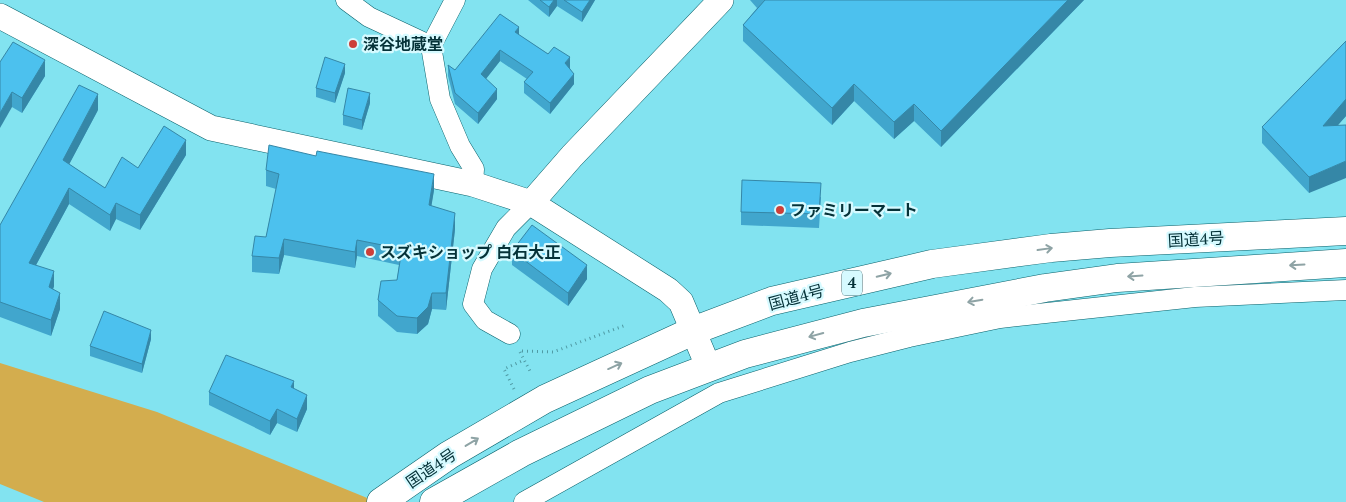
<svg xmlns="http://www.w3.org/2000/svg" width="1346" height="502" viewBox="0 0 1346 502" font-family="'PT Serif','Noto Sans JP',serif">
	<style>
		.water { fill: #d3ad4e }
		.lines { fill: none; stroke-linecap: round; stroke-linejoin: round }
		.minor-casing { stroke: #08606a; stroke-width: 21 }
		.tertiary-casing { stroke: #08606a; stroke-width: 26 }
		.trunk-casing { stroke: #08606a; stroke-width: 29 }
		.path { stroke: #4f9aa4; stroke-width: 3; stroke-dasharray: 1 4; stroke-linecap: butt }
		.minor { stroke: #fff; stroke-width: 20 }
		.tertiary { stroke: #fff; stroke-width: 25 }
		.trunk { stroke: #fff; stroke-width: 28 }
		.wall { fill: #41a6cd }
		.shaded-wall { fill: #3587a7 }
		.building { fill: #4cc1ee; stroke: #3587a7 }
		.oneway { stroke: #8ea3a5 }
		.poi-dot { fill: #cd3f39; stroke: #d6faff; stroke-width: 2 }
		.labels { text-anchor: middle; stroke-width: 4.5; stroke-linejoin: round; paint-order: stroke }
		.shield { fill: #d6faff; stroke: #446e74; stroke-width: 1 }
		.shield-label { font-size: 15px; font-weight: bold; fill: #053238 }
		.poi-label { font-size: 16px; font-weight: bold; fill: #053238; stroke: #d6faff; text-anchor: start }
		.street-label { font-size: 16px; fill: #053238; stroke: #d6faff }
	</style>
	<rect width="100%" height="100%" fill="#82e3f0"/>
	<polygon class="water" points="0,363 157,412 377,502 44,502 0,484"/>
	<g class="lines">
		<defs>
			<g id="minor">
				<polyline points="346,0 369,17 431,46"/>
				<polyline points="455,0 431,46 440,99 460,146 474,169 473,184"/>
				<polyline points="510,334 485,320 473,304 482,269 506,228 531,203"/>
				<polyline points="524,502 719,393 850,352 909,337 1000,318 1195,297 1346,290"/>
			</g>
			<g id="tertiary">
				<polyline points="0,16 211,128 473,184 531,203 668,290 681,302 708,366"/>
				<polyline points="531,203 572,156 721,0"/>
			</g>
			<g id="trunk">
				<polyline points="381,502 449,455 545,399 695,330 772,301 932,264 1051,248 1110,243 1346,231"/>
				<polyline points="434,502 521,453 650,390 745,354 863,323 1045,288 1117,278 1346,263"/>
			</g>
		</defs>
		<use href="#minor" class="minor-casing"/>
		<use href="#tertiary" class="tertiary-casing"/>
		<use href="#trunk" class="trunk-casing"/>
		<g class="path">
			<polyline points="522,351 553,352 626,325"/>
			<polyline points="520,352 531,373"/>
			<polyline points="514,389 504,369 524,360"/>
		</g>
		<use href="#minor" class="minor"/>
		<use href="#tertiary" class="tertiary"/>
		<use href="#trunk" class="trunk"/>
	</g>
	<g class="wall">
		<polygon points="528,0 595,0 582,22 557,6 549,17"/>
		<polygon points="750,0 1084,0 941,147 914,121 894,139 854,101 832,125 743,41 743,25 757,8"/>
		<polygon points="519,35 570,68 574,84 550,114 524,93 524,82 527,79 500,61 486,79 497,99 478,124 455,104 448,76 448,65 455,70"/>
		<polygon points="1346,41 1346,116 1337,126 1309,193 1262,143 1262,127"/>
		<polygon points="0,62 45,76 22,113 12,107"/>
		<polygon points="345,73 335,103 316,97 316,88"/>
		<polygon points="370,103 362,130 343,125 343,115"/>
		<polygon points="98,110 69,164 105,188 138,168 186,155 140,230 116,219 110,231 69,204 36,265 54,286 53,289 60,309 51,336 0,317 0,225"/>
		<polygon points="266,170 434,190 431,206 455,229 446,310 432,309 428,324 417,334 397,332 378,316 378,300 397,280 399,265 357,256 355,268 284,255 279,274 252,272 252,256 266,237 276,189 266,186"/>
		<polygon points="821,197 819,228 741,225 741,212"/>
		<polygon points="512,251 587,279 568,306 512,265"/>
		<polygon points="151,339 142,373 90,356 90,346"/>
		<polygon points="294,389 307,409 297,432 277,423 270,435 209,405 209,392"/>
	</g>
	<g class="shaded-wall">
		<polygon points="554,0 557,0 557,6 549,17 549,7"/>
		<polygon points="590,0 595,0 582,22 582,12"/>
		<polygon points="1068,0 1084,0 941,147 941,131"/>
		<polygon points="519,27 519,38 515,32"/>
		<polygon points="500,50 500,61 481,85 481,74"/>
		<polygon points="570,57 570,68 565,74 565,63"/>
		<polygon points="45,60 45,76 22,113 22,98"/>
		<polygon points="345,64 345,73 335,103 335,93"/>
		<polygon points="574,74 574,84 550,114 550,103"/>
		<polygon points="854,84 854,101 832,125 832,108"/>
		<polygon points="497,89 497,99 478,124 478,113"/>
		<polygon points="12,92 12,107 0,128 0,113"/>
		<polygon points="370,93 370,103 362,130 362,120"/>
		<polygon points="98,94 98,110 63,176 63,160"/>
		<polygon points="1346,99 1346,116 1323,142 1323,126"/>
		<polygon points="914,104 914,121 894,139 894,122"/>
		<polygon points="186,140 186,155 140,230 140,215"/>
		<polygon points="1346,161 1346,178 1309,193 1309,177"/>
		<polygon points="434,174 434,190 429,221 429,205"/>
		<polygon points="69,188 69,204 29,278 29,263"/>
		<polygon points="116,203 116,219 110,231 110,215"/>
		<polygon points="455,213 455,229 446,310 446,293"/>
		<polygon points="284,239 284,255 279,274 279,258"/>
		<polygon points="357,240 357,256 355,268 355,252"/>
		<polygon points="587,265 587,279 568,306 568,293"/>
		<polygon points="54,271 54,286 49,302 49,287"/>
		<polygon points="60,293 60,309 51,336 51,320"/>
		<polygon points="432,293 432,309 428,324 417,334 417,318"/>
		<polygon points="151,330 151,339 142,373 142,364"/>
		<polygon points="294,381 294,395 291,387"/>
		<polygon points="307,395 307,409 297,432 297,419"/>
		<polygon points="277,409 277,423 270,435 270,421"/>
	</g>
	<g class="building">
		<polygon points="540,0 554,0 549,7"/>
		<polygon points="564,0 590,0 582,12"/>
		<polygon points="765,0 1068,0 941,131 914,104 894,122 854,84 832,108 743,25"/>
		<polygon points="500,14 519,27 515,32 548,54 554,47 570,57 565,63 574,74 550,103 524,82 533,72 500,50 481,74 497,89 478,113 455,93 448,65 455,70"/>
		<polygon points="1346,41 1346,99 1323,126 1346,125 1346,161 1309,177 1262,127"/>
		<polygon points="13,42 45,60 22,98 12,92 0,113 0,62"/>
		<polygon points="325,57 345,64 335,93 316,88"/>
		<polygon points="79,85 98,94 63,160 105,188 122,157 138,168 164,126 186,140 140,215 116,203 110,215 69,188 29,263 54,271 49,287 60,293 51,320 0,302 0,225"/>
		<polygon points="348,88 370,93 362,120 343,115"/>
		<polygon points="269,145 316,156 317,151 434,174 429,205 455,213 446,293 432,293 428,307 417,318 397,316 378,300 381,281 397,280 402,249 357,240 355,252 284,239 279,258 252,256 255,236 266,237 279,174 266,170"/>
		<polygon points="742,180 821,183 819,214 741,212"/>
		<polygon points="532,225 587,265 568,293 512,251"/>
		<polygon points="104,311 151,330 142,364 90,346"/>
		<polygon points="226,355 294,381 291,387 307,395 297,419 277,409 270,421 209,392"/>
	</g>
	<defs><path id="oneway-shaft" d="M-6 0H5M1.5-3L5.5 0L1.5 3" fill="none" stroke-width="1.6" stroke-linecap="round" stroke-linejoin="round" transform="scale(1.25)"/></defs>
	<g class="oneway">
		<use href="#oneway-shaft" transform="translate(1045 249) rotate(-8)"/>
		<use href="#oneway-shaft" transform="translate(1297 265) rotate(177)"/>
		<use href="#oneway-shaft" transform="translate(884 275) rotate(-13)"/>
		<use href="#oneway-shaft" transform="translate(1135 276) rotate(176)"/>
		<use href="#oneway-shaft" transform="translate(975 301) rotate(170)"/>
		<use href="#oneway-shaft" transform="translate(816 335) rotate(165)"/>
		<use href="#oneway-shaft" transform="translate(615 366) rotate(-24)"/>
		<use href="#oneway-shaft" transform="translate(472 442) rotate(-31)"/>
	</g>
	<g class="poi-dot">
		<circle cx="353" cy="44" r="5"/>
		<circle cx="780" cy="210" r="5"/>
		<circle cx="370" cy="252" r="5"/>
	</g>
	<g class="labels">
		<rect class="shield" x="842" y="270.5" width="20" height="25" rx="4"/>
		<g class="shield-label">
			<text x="852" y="288">4</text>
		</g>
		<g class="poi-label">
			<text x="363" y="50">深谷地蔵堂</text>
			<text x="790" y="216">ファミリーマート</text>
			<text x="380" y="258">スズキショップ 白石大正</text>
		</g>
		<g class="street-label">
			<text transform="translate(1196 239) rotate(-3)" y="6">国道4号</text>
			<text transform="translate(796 297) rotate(-15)" y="6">国道4号</text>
			<text transform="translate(431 468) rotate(-34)" y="6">国道4号</text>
		</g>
	</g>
</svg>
